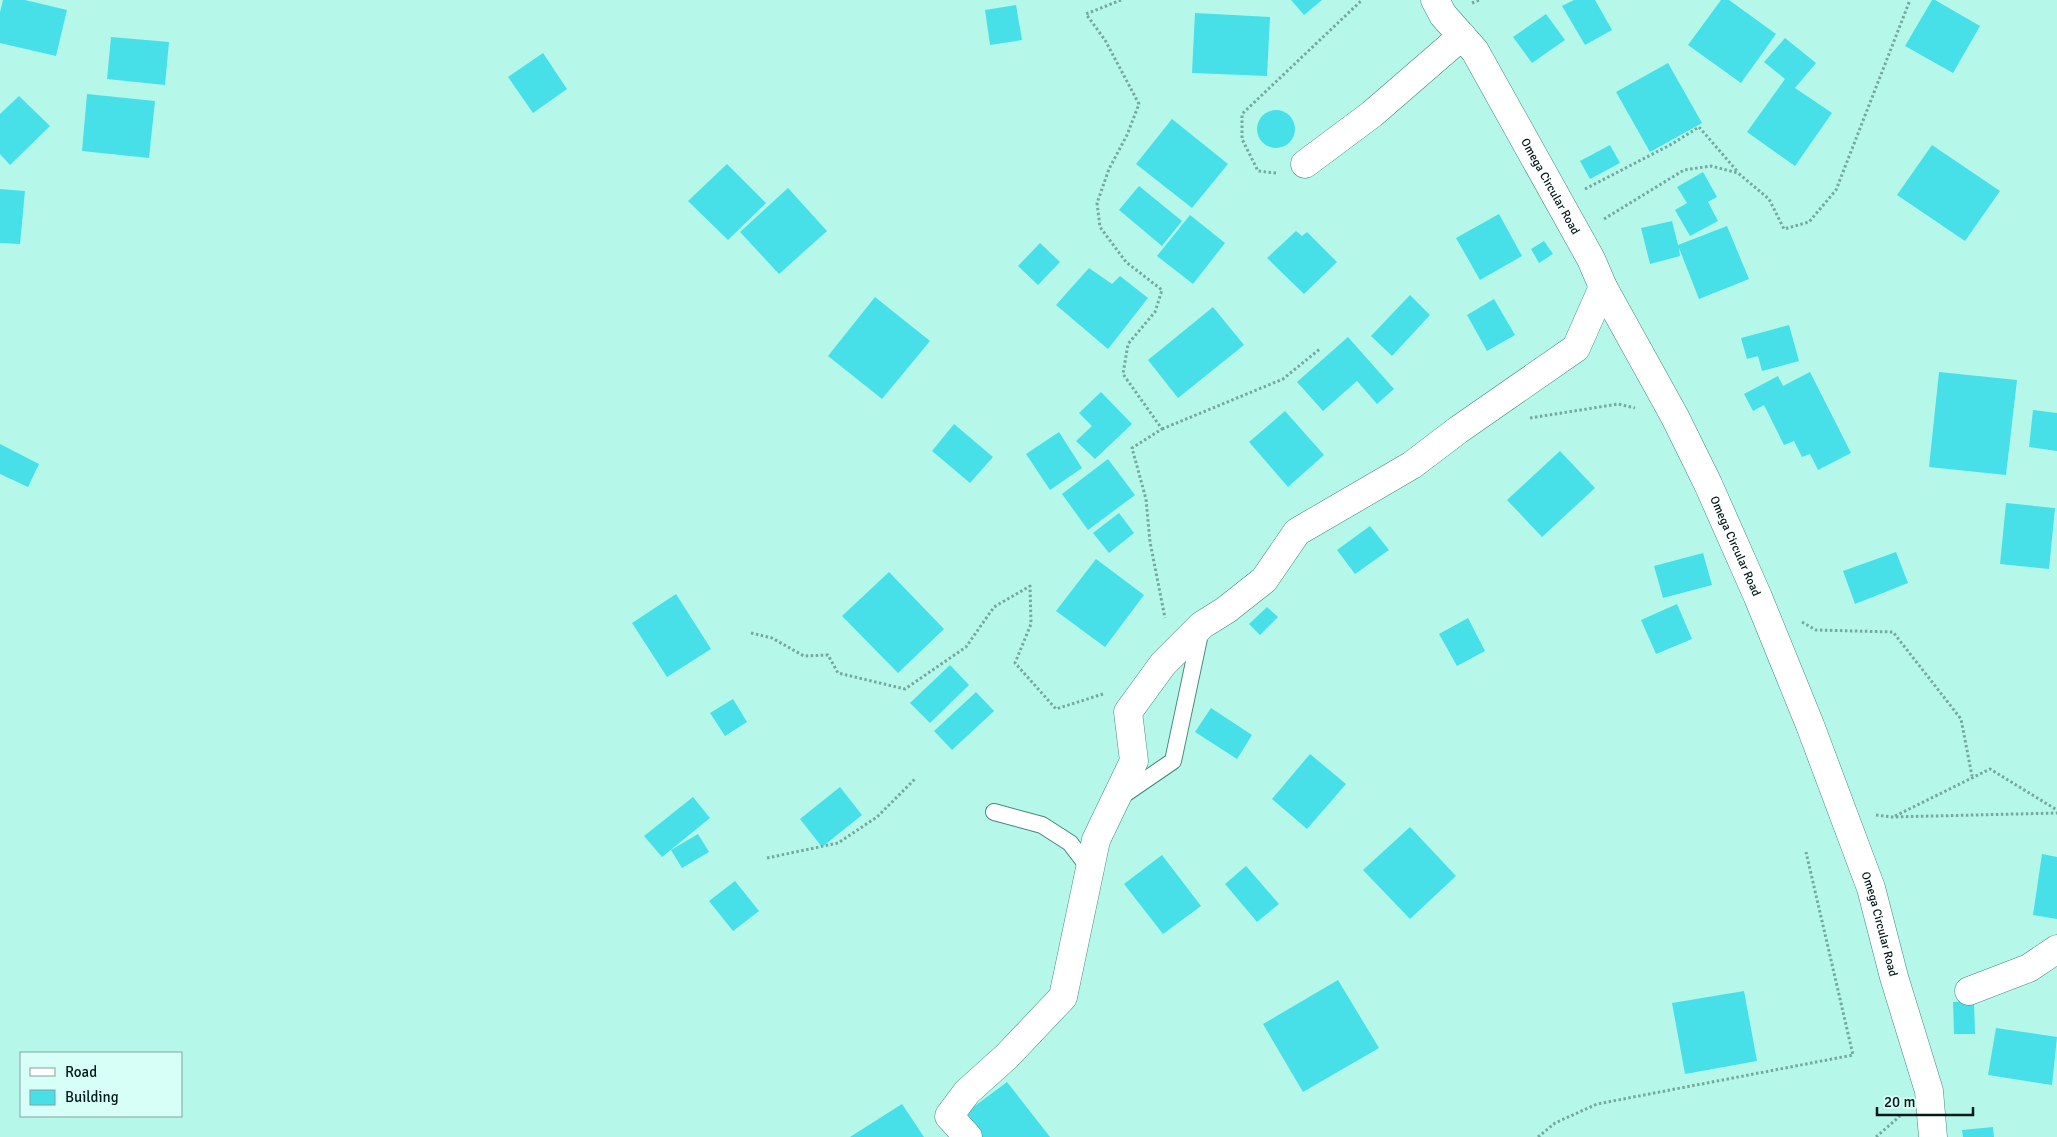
<svg xmlns="http://www.w3.org/2000/svg" width="2057" height="1137" viewBox="0 0 2057 1137" font-family="Signika,sans-serif">
	<style>
		.building { fill: #47e0e9 }
		.lines { fill: none; stroke-linecap: round; stroke-linejoin: round }
		.lane-casing { stroke: #47867b; stroke-width: 18 }
		.street-casing { stroke: #47867b; stroke-width: 29 }
		.path { stroke: #75a99f; stroke-width: 3; stroke-dasharray: 2.5 2.5; stroke-linecap: butt }
		.lane { stroke: #fff; stroke-width: 16 }
		.street { stroke: #fff; stroke-width: 28 }
		.labels { text-anchor: middle; stroke-width: 4.5; stroke-linejoin: round; paint-order: stroke }
		.street-label { font-size: 12px; fill: #011a16; stroke: #d8fff7 }
	</style>
	<rect width="100%" height="100%" fill="#b5f8ea"/>
	<g class="building">
		<polygon points="3,0 25,0 67,10 56,56 0,43 0,12"/>
		<polygon points="1291,0 1322,0 1304,15"/>
		<polygon points="1574,0 1595,0 1612,30 1585,45 1562,6"/>
		<polygon points="1721,0 1729,0 1776,34 1741,83 1688,45"/>
		<polygon points="1932,0 1935,0 1980,26 1953,73 1905,46"/>
		<polygon points="1016,5 1022,40 990,45 985,10"/>
		<polygon points="1195,13 1270,17 1267,76 1192,73"/>
		<polygon points="1546,14 1565,40 1532,63 1513,37"/>
		<polygon points="111,37 169,42 165,85 107,79"/>
		<polygon points="1785,38 1816,63 1795,88 1832,113 1795,166 1747,132 1785,79 1764,62"/>
		<polygon points="543,53 567,89 533,113 508,77"/>
		<polygon points="1668,63 1702,123 1650,152 1616,92"/>
		<polygon points="87,94 155,101 149,158 82,151"/>
		<polygon points="19,96 50,126 10,165 0,154 0,114"/>
		<circle cx="1276" cy="129" r="19"/>
		<polygon points="1172,119 1228,164 1192,208 1136,164"/>
		<polygon points="1610,145 1620,163 1590,179 1580,161"/>
		<polygon points="1932,145 2000,191 1965,241 1897,195"/>
		<polygon points="727,164 766,203 728,240 688,201"/>
		<polygon points="1703,172 1717,197 1708,202 1718,221 1690,236 1675,210 1687,203 1677,187"/>
		<polygon points="1139,186 1182,221 1162,246 1119,210"/>
		<polygon points="788,188 827,231 779,274 740,232"/>
		<polygon points="0,189 25,191 20,244 0,243"/>
		<polygon points="1499,214 1522,256 1480,280 1456,238"/>
		<polygon points="1190,215 1225,243 1193,284 1157,256"/>
		<polygon points="1672,221 1678,245 1727,226 1749,279 1699,299 1679,248 1680,256 1650,264 1641,228"/>
		<polygon points="1296,231 1302,236 1307,232 1337,262 1304,294 1267,258"/>
		<polygon points="1544,241 1553,254 1539,263 1531,249"/>
		<polygon points="1040,243 1060,262 1038,285 1018,266"/>
		<polygon points="1089,268 1112,284 1120,276 1148,298 1108,349 1056,305"/>
		<polygon points="1410,295 1430,315 1392,356 1371,336"/>
		<polygon points="875,297 930,341 882,399 828,356"/>
		<polygon points="1494,299 1515,335 1487,351 1467,315"/>
		<polygon points="1213,307 1244,345 1178,398 1148,360"/>
		<polygon points="1789,325 1799,361 1762,371 1758,356 1747,359 1741,338"/>
		<polygon points="1348,337 1394,389 1377,404 1357,381 1323,411 1297,382"/>
		<polygon points="1810,372 1851,453 1818,470 1810,454 1802,457 1794,441 1784,445 1764,405 1753,411 1744,394 1778,376 1783,386"/>
		<polygon points="1939,372 2017,380 2006,475 1929,467"/>
		<polygon points="1101,392 1132,424 1095,459 1076,441 1092,426 1079,413"/>
		<polygon points="2033,410 2057,413 2057,451 2029,447"/>
		<polygon points="1285,411 1324,455 1288,487 1249,442"/>
		<polygon points="954,424 993,457 970,483 932,451"/>
		<polygon points="1059,432 1082,468 1050,490 1026,454"/>
		<polygon points="0,444 39,464 28,487 0,474"/>
		<polygon points="1560,451 1595,488 1542,537 1507,500"/>
		<polygon points="1108,459 1135,495 1088,530 1062,494"/>
		<polygon points="2006,503 2055,508 2049,569 2000,564"/>
		<polygon points="1119,513 1134,533 1109,553 1093,533"/>
		<polygon points="1370,526 1389,550 1355,574 1337,550"/>
		<polygon points="1896,552 1908,583 1855,604 1843,571"/>
		<polygon points="1703,553 1712,585 1663,598 1654,566"/>
		<polygon points="1096,559 1144,595 1105,647 1056,611"/>
		<polygon points="889,572 944,629 898,673 842,616"/>
		<polygon points="676,594 711,649 667,677 632,623"/>
		<polygon points="1677,604 1692,639 1656,654 1641,620"/>
		<polygon points="1267,607 1278,617 1260,635 1249,624"/>
		<polygon points="1468,618 1485,651 1457,666 1439,634"/>
		<polygon points="950,665 969,685 930,723 910,703"/>
		<polygon points="976,692 994,711 952,750 934,731"/>
		<polygon points="733,699 747,722 725,736 710,713"/>
		<polygon points="1211,708 1252,735 1237,759 1195,732"/>
		<polygon points="1310,754 1346,784 1307,829 1272,799"/>
		<polygon points="840,787 862,815 822,847 800,819"/>
		<polygon points="693,797 710,818 662,857 644,836"/>
		<polygon points="1410,827 1456,876 1410,919 1363,870"/>
		<polygon points="698,834 709,852 682,868 671,850"/>
		<polygon points="2042,854 2057,857 2057,919 2033,915"/>
		<polygon points="1162,855 1201,906 1163,934 1124,884"/>
		<polygon points="1246,866 1279,904 1257,922 1225,884"/>
		<polygon points="735,881 759,911 733,931 709,901"/>
		<polygon points="1338,980 1379,1048 1303,1092 1263,1024"/>
		<polygon points="1744,991 1757,1061 1685,1074 1672,1003"/>
		<polygon points="1974,1001 1975,1034 1954,1034 1953,1002"/>
		<polygon points="1996,1028 2057,1037 2052,1085 1988,1075"/>
		<polygon points="1007,1082 1050,1137 982,1137 964,1114"/>
		<polygon points="902,1104 924,1137 850,1137"/>
		<polygon points="1993,1127 1994,1137 1963,1137 1962,1130"/>
	</g>
	<g class="lines">
		<defs>
			<g id="lane">
				<polyline points="1119,798 1173,761 1201,629"/>
				<polyline points="994,812 1042,825 1070,843 1090,869"/>
			</g>
			<g id="street">
				<path id="s1" d="M1435 0 1443 15 1475 51 1591 259 1603 287 1675 417 1708 484 1758 597 1810 725 1871 888 1894 977 1929 1091 1933 1137"/>
				<polyline points="1305,164 1372,114 1462,36"/>
				<polyline points="1969,991 2029,968 2057,949"/>
				<polyline points="968,1137 949,1116 967,1092 1007,1056 1063,997 1096,840 1134,761 1128,712 1163,664 1202,625 1226,610 1264,580 1297,532 1412,465 1458,430 1576,348 1603,287"/>
			</g>
		</defs>
		<use href="#lane" class="lane-casing"/>
		<use href="#street" class="street-casing"/>
		<g class="path">
			<polyline points="1121,0 1086,14 1105,40 1139,104 1127,135 1109,169 1097,203 1100,227 1126,262 1162,290 1155,312 1128,344 1123,374 1162,429 1132,448 1146,499 1150,542 1165,618"/>
			<polyline points="1472,3 1479,0"/>
			<polyline points="1276,173 1258,171 1242,139 1242,114 1362,0"/>
			<polyline points="1585,189 1672,144 1699,127 1737,171"/>
			<polyline points="1604,219 1684,170 1711,166 1738,173 1769,199 1784,229 1809,222 1836,190 1910,0"/>
			<polyline points="1530,418 1618,404 1635,408"/>
			<polyline points="1162,429 1283,379 1321,348"/>
			<polyline points="1802,622 1816,630 1893,632 1961,719 1972,776"/>
			<polyline points="751,633 772,638 804,656 828,655 838,673 905,689 966,647 994,607 1030,586 1031,624 1015,663 1056,709 1103,694"/>
			<polyline points="1876,815 1892,817 2057,813"/>
			<polyline points="1895,816 1990,769 2057,810"/>
			<polyline points="767,858 838,843 877,817 915,779"/>
			<polyline points="1538,1137 1555,1123 1597,1104 1853,1055 1806,852"/>
			<polyline points="1876,1137 1900,1116"/>
		</g>
		<use href="#lane" class="lane"/>
		<use href="#street" class="street"/>
	</g>
	<g class="labels">
		<g class="street-label">
			<text dy="4" stroke="none"><textPath href="#s1" startOffset="220">Omega Circular Road</textPath></text>
			<text dy="4" stroke="none"><textPath href="#s1" startOffset="625">Omega Circular Road</textPath></text>
			<text dy="4" stroke="none"><textPath href="#s1" startOffset="1030">Omega Circular Road</textPath></text>
		</g>
	</g>
	<rect x="20" y="1052" width="162" height="65" fill="#d8fff7" stroke="#82a39d"/>
	<rect x="30" y="1068" width="25" height="8" fill="#ffffff" stroke="#82a39d"/>
	<text x="65" y="1077" font-size="15" fill="#011a16">Road</text>
	<rect x="30" y="1090" width="25" height="15" fill="#47e0e9" stroke="#82a39d"/>
	<text x="65" y="1102" font-size="15" fill="#011a16">Building</text>
	<path d="M1877 1107v8h96v-8" fill="none" stroke="#011a16" stroke-width="2.5"/>
	<text x="1884" y="1107" font-size="15" fill="#011a16" stroke="#d8fff7" stroke-width="4" paint-order="stroke">20 m</text>
</svg>
